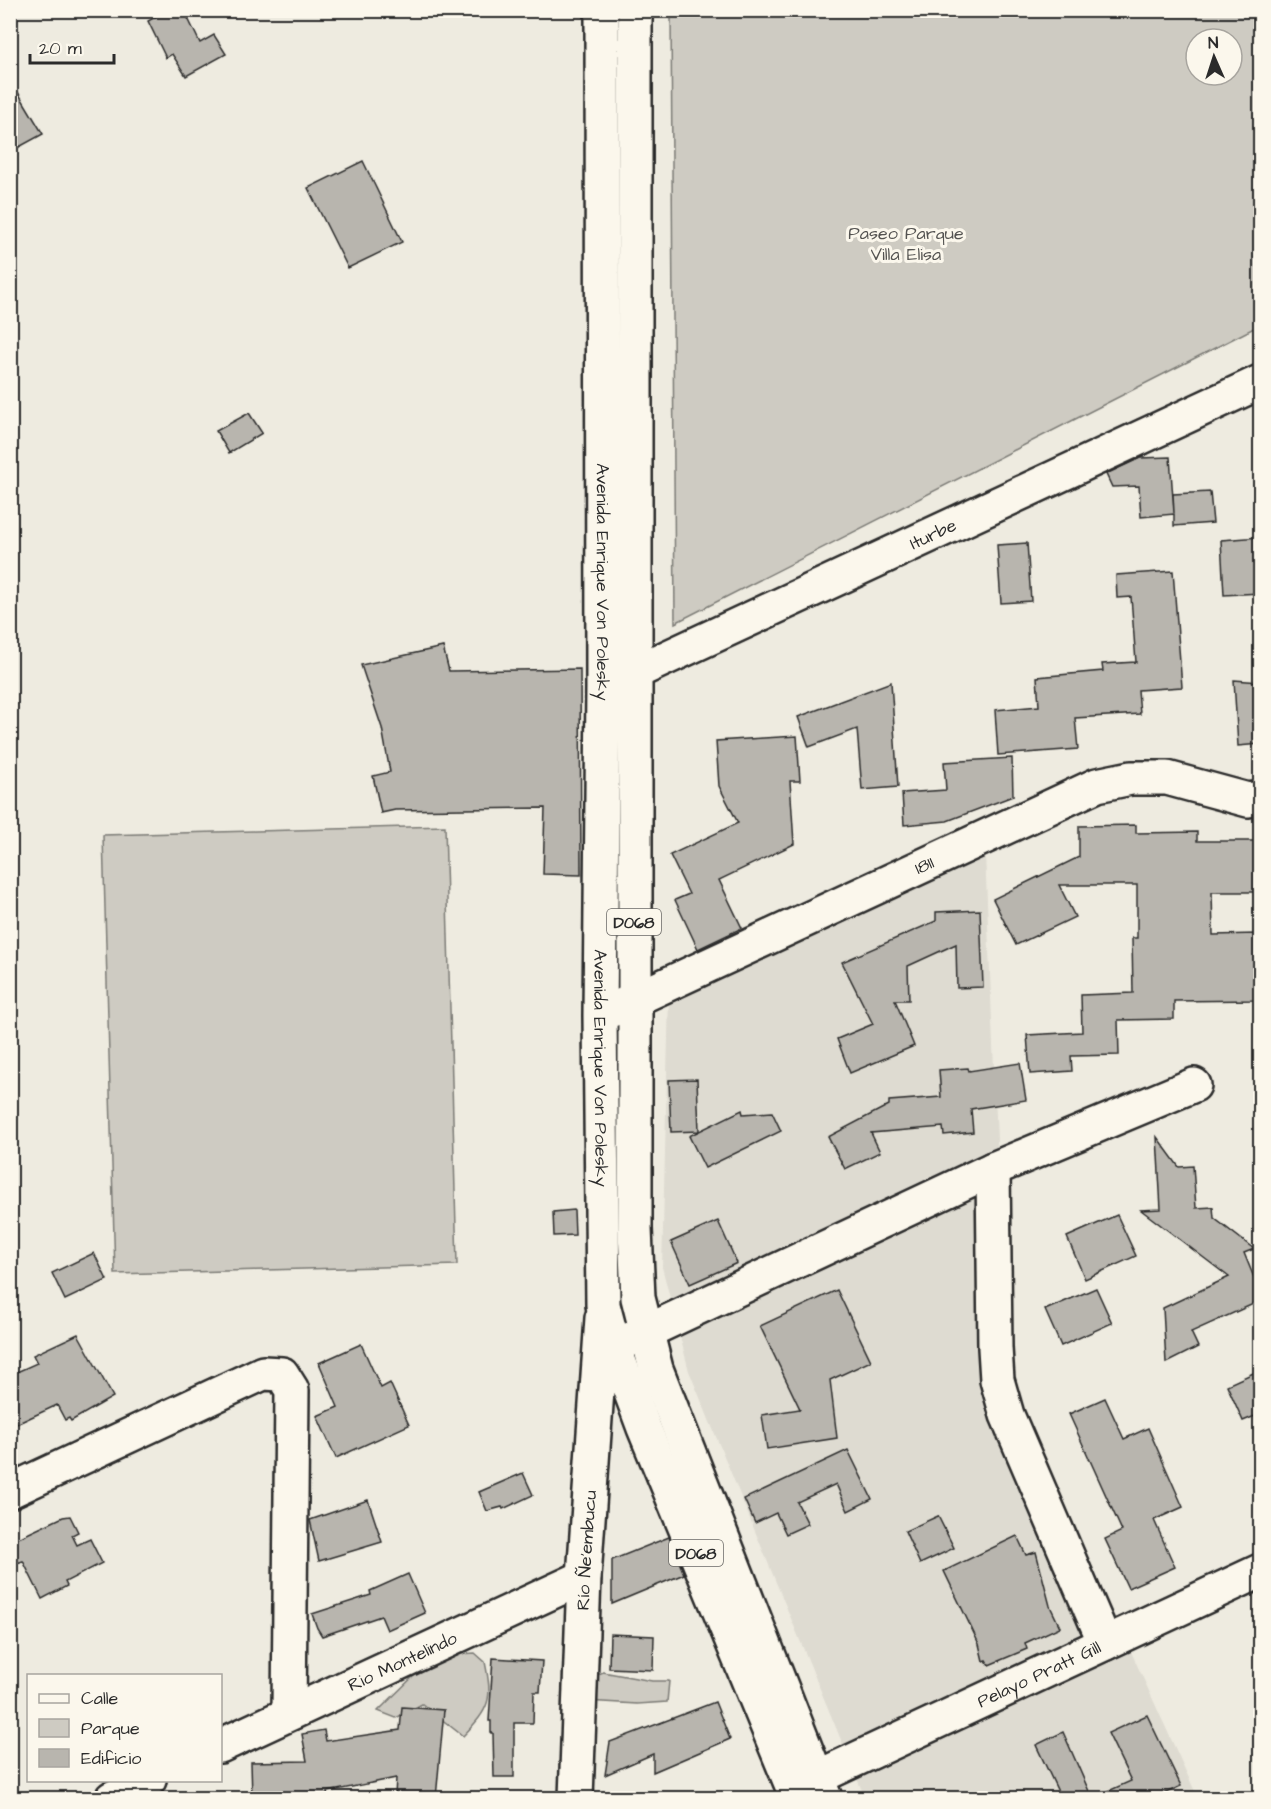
<svg xmlns="http://www.w3.org/2000/svg" width="1271" height="1809" viewBox="0 0 1271 1809" font-family="'Architects Daughter',sans-serif">
	<style>
		.built { fill: #dedbd1 }
		.green { fill: #cecbc2; stroke: #7c7b76; stroke-width: 1.5; fill-rule: evenodd }
		.building { fill: #b8b5ae; stroke: #2b2b2b; stroke-width: 1.5 }
		.lines { fill: none; stroke-linecap: round; stroke-linejoin: round }
		.minor-casing { stroke: #2b2b2b; stroke-width: 38 }
		.major-casing { stroke: #2b2b2b; stroke-width: 38 }
		.minor { stroke: #fbf7ec; stroke-width: 33 }
		.major { stroke: #fbf7ec; stroke-width: 33 }
		.labels { text-anchor: middle; stroke-width: 6; stroke-linejoin: round; paint-order: stroke }
		.shield { fill: #fbf7ec; stroke: #696865; stroke-width: 1.5 }
		.shield-label { font-size: 16px; font-weight: bold; fill: #2b2b2b }
		.park-label { font-size: 18px; fill: #545351; stroke: #fbf7ec }
		.street-label { font-size: 18px; fill: #2b2b2b; stroke: #fbf7ec }
	</style>
	<rect width="100%" height="100%" fill="#eeebe0"/>
	<filter id="ink" filterUnits="userSpaceOnUse"><feTurbulence type="fractalNoise" baseFrequency=".0167" numOctaves="2"/><feDisplacementMap in="SourceGraphic" scale="12" xChannelSelector="R" yChannelSelector="G"/><feConvolveMatrix kernelMatrix="1 2 1 2 8 2 1 2 1" color-interpolation-filters="sRGB"/></filter>
	<g filter="url(#ink)">
		<polygon class="built" points="984,829 1007,1381 1198,1798 865,1798 689,1371 662,1267 669,997"/>
		<g class="green">
			<path d="M671 11H1260V325L675 623ZM1196 39H1232V75H1196Z"/>
			<polygon points="445,826 457,1265 115,1274 103,835"/>
			<path d="M475 1653 485 1662C493 1700 490 1708 463 1736L422 1704 396 1718 378 1711 426 1664 460 1654Z"/>
			<polygon points="603,1672 652,1681 669,1681 667,1702 637,1704 586,1701 584,1682"/>
		</g>
		<g class="building">
			<polygon points="168,10 184,10 200,43 214,35 226,54 186,76 172,54 166,58 148,21"/>
			<polygon points="10,79 43,134 10,152"/>
			<polygon points="363,161 402,242 348,268 308,188"/>
			<polygon points="249,413 262,433 229,453 216,431"/>
			<polygon points="1170,457 1174,513 1173,494 1210,492 1213,523 1174,526 1174,514 1141,517 1139,486 1112,487 1106,474 1140,458"/>
			<polygon points="1260,537 1260,593 1224,595 1221,540"/>
			<polygon points="1027,543 1031,601 1001,603 997,545"/>
			<polygon points="1173,571 1182,687 1138,690 1140,714 1075,718 1078,749 998,755 995,710 1039,706 1037,677 1103,671 1102,664 1136,662 1131,597 1117,598 1116,575"/>
			<polygon points="443,647 449,671 580,669 581,875 543,874 545,808 395,810 381,813 373,776 390,772 382,728 361,665"/>
			<polygon points="1234,680 1260,682 1260,744 1238,746"/>
			<polygon points="891,682 898,787 862,790 857,729 809,747 798,717"/>
			<polygon points="797,736 800,781 790,781 794,844 719,880 742,928 698,949 675,900 689,894 670,855 738,823 719,786 716,741"/>
			<polygon points="1012,758 1013,796 947,821 904,825 902,793 946,790 944,762"/>
			<polygon points="1136,825 1136,833 1197,832 1197,841 1259,841 1260,892 1212,892 1213,935 1257,934 1258,1000 1174,1001 1174,1019 1118,1020 1119,1055 1071,1056 1072,1071 1030,1074 1027,1035 1082,1032 1081,995 1133,993 1132,938 1137,938 1137,885 1059,885 1075,917 1016,945 993,899 1079,857 1079,826"/>
			<polygon points="980,910 983,987 957,988 956,944 908,966 909,1000 895,1000 914,1046 850,1073 837,1039 873,1024 842,962 936,921 936,912"/>
			<polygon points="1020,1063 1026,1100 971,1109 973,1132 944,1135 943,1127 871,1133 880,1152 845,1169 828,1137 889,1105 889,1101 941,1097 939,1070 968,1068 969,1071"/>
			<polygon points="697,1079 699,1131 671,1132 669,1080"/>
			<polygon points="742,1110 743,1114 772,1112 781,1131 705,1168 689,1136"/>
			<polygon points="1157,1137 1179,1167 1193,1166 1196,1208 1213,1207 1214,1218 1254,1249 1244,1253 1260,1292 1260,1301 1191,1332 1198,1347 1166,1363 1163,1308 1229,1277 1141,1210 1161,1209"/>
			<polygon points="574,1210 575,1235 554,1236 553,1212"/>
			<polygon points="1117,1215 1136,1256 1085,1279 1067,1237"/>
			<polygon points="718,1221 737,1263 690,1284 671,1242"/>
			<polygon points="94,1253 107,1280 65,1300 52,1273"/>
			<polygon points="1096,1288 1112,1323 1061,1346 1045,1310"/>
			<polygon points="837,1290 871,1361 830,1380 837,1438 767,1449 762,1415 800,1409 760,1326"/>
			<polygon points="78,1334 113,1397 71,1421 69,1418 65,1420 57,1405 10,1427 10,1375 37,1363 33,1355"/>
			<polygon points="361,1344 381,1388 390,1383 409,1425 336,1458 317,1416 338,1407 319,1363"/>
			<polygon points="1260,1370 1260,1414 1243,1421 1227,1385"/>
			<polygon points="1105,1398 1124,1439 1148,1428 1183,1507 1154,1520 1175,1567 1128,1588 1105,1539 1122,1531 1069,1414"/>
			<polygon points="848,1450 872,1499 848,1511 836,1484 797,1502 808,1524 786,1534 776,1513 755,1523 744,1499"/>
			<polygon points="523,1473 533,1495 503,1509 502,1507 487,1511 479,1492"/>
			<polygon points="368,1500 382,1542 319,1561 310,1520"/>
			<polygon points="70,1516 78,1532 72,1535 77,1545 90,1539 102,1563 65,1582 67,1586 42,1599 23,1561 17,1563 10,1550 10,1542 63,1517"/>
			<polygon points="938,1516 954,1548 920,1564 905,1531"/>
			<polygon points="1017,1536 1026,1555 1036,1552 1050,1606 1060,1627 1025,1643 1027,1649 989,1665 986,1660 983,1661 979,1644 944,1571"/>
			<polygon points="669,1537 684,1574 612,1604 612,1560"/>
			<polygon points="408,1574 425,1613 387,1630 381,1616 322,1636 317,1628 312,1614 371,1595 370,1591"/>
			<polygon points="610,1634 654,1636 653,1670 609,1668"/>
			<polygon points="493,1658 542,1661 540,1692 534,1692 533,1723 514,1723 514,1777 494,1777 493,1733 491,1733 491,1721 489,1721"/>
			<polygon points="715,1702 730,1739 653,1772 653,1754 605,1775 610,1742"/>
			<polygon points="402,1707 444,1710 436,1798 395,1795 396,1778 327,1792 328,1798 252,1798 251,1762 307,1761 302,1734 324,1730 326,1741 400,1730"/>
			<polygon points="1147,1715 1181,1786 1155,1798 1093,1798 1131,1781 1108,1733"/>
			<polygon points="1063,1732 1092,1798 1061,1798 1036,1745"/>
		</g>
		<g class="lines">
			<defs>
				<g id="minor">
					<path id="s1" d="M610 684 1260 382"/>
					<path id="s2" d="M612 1010 1097 785 1131 778H1167L1248 800 1260 798"/>
					<polyline points="993,1169 995,1348 997,1380 1007,1415 1105,1643"/>
					<polyline points="614,1347 993,1169 1194,1085"/>
					<polyline points="10,1491 263,1373 282,1374 292,1390 289,1713"/>
					<path id="s3" d="M220 1746 584 1577"/>
					<path id="s4" d="M816 1778 1260 1571"/>
					<polyline points="112,1798 149,1780"/>
					<path id="s5" d="M576 1798 584 1577 602 1318"/>
				</g>
				<g id="major">
					<path id="s6" d="M602 10 603 687 600 1016 603 1305 614 1347 644 1428 797 1798"/>
					<polyline points="635,10 635,1229 638,1298 656,1369 825,1798"/>
				</g>
			</defs>
			<use href="#minor" class="minor-casing"/>
			<use href="#major" class="major-casing"/>
			<use href="#minor" class="minor"/>
			<use href="#major" class="major"/>
		</g>
	</g>
	<g class="labels">
		<g class="shield">
			<rect x="607" y="909" width="54" height="26" rx="4.5"/>
			<rect x="669" y="1540" width="54" height="26" rx="4.5"/>
		</g>
		<g class="shield-label">
			<text x="634" y="928">D068</text>
			<text x="696" y="1559">D068</text>
		</g>
		<g class="park-label">
			<text x="906" y="239">Paseo Parque<tspan x="906" dy="21">Villa Elisa</tspan></text>
		</g>
		<g class="street-label">
			<text dy="6" stroke="none"><textPath href="#s1" startOffset="356">Iturbe</textPath></text>
			<text dy="6" stroke="none"><textPath href="#s6" startOffset="572">Avenida Enrique Von Polesky</textPath></text>
			<text dy="6" stroke="none"><textPath href="#s2" startOffset="344">1811</textPath></text>
			<text dy="6" stroke="none"><textPath href="#s6" startOffset="1058">Avenida Enrique Von Polesky</textPath></text>
			<text dy="6" stroke="none"><textPath href="#s5" startOffset="248">Río Ñe'embucu</textPath></text>
			<text dy="6" stroke="none"><textPath href="#s3" startOffset="201">Rio Montelindo</textPath></text>
			<text dy="6" stroke="none"><textPath href="#s4" startOffset="246">Pelayo Pratt Gill</textPath></text>
		</g>
	</g>
	<rect width="1271" height="1809" fill="none" stroke="#fbf7ec" stroke-width="36"/>
	<rect x="18" y="18" width="1235" height="1773" fill="none" stroke="#2b2b2b" stroke-width="2" filter="url(#ink)"/>
	<rect x="27" y="1674" width="195" height="108" fill="#fbf7ec" stroke="#a8a59f" stroke-width="1.5"/>
	<rect x="39" y="1694" width="30" height="9" fill="#fbf7ec" stroke="#a8a59f" stroke-width="1.5"/>
	<text x="81" y="1704" font-size="18" fill="#2b2b2b">Calle</text>
	<rect x="39" y="1719" width="30" height="18" fill="#cecbc2" stroke="#a8a59f" stroke-width="1.5"/>
	<text x="81" y="1734" font-size="18" fill="#2b2b2b">Parque</text>
	<rect x="39" y="1749" width="30" height="18" fill="#b8b5ae" stroke="#a8a59f" stroke-width="1.5"/>
	<text x="81" y="1764" font-size="18" fill="#2b2b2b">Edificio</text>
	<g transform="translate(1214 57) rotate(357)"><circle r="28" fill="#fbf7ec" stroke="#a8a59f" stroke-width="1.5"/>
	<path d="M0-4.5L10 22L0 15L-10 22Z" fill="#2b2b2b"/>
	<text y="-9" font-size="16" font-weight="bold" text-anchor="middle" fill="#2b2b2b">N</text>
	</g>
	<path d="M30 54v9h84v-9" fill="none" stroke="#2b2b2b" stroke-width="3"/>
	<text x="39" y="54" font-size="18" fill="#2b2b2b" stroke="#fbf7ec" stroke-width="4.5" paint-order="stroke">20 m</text>
</svg>
